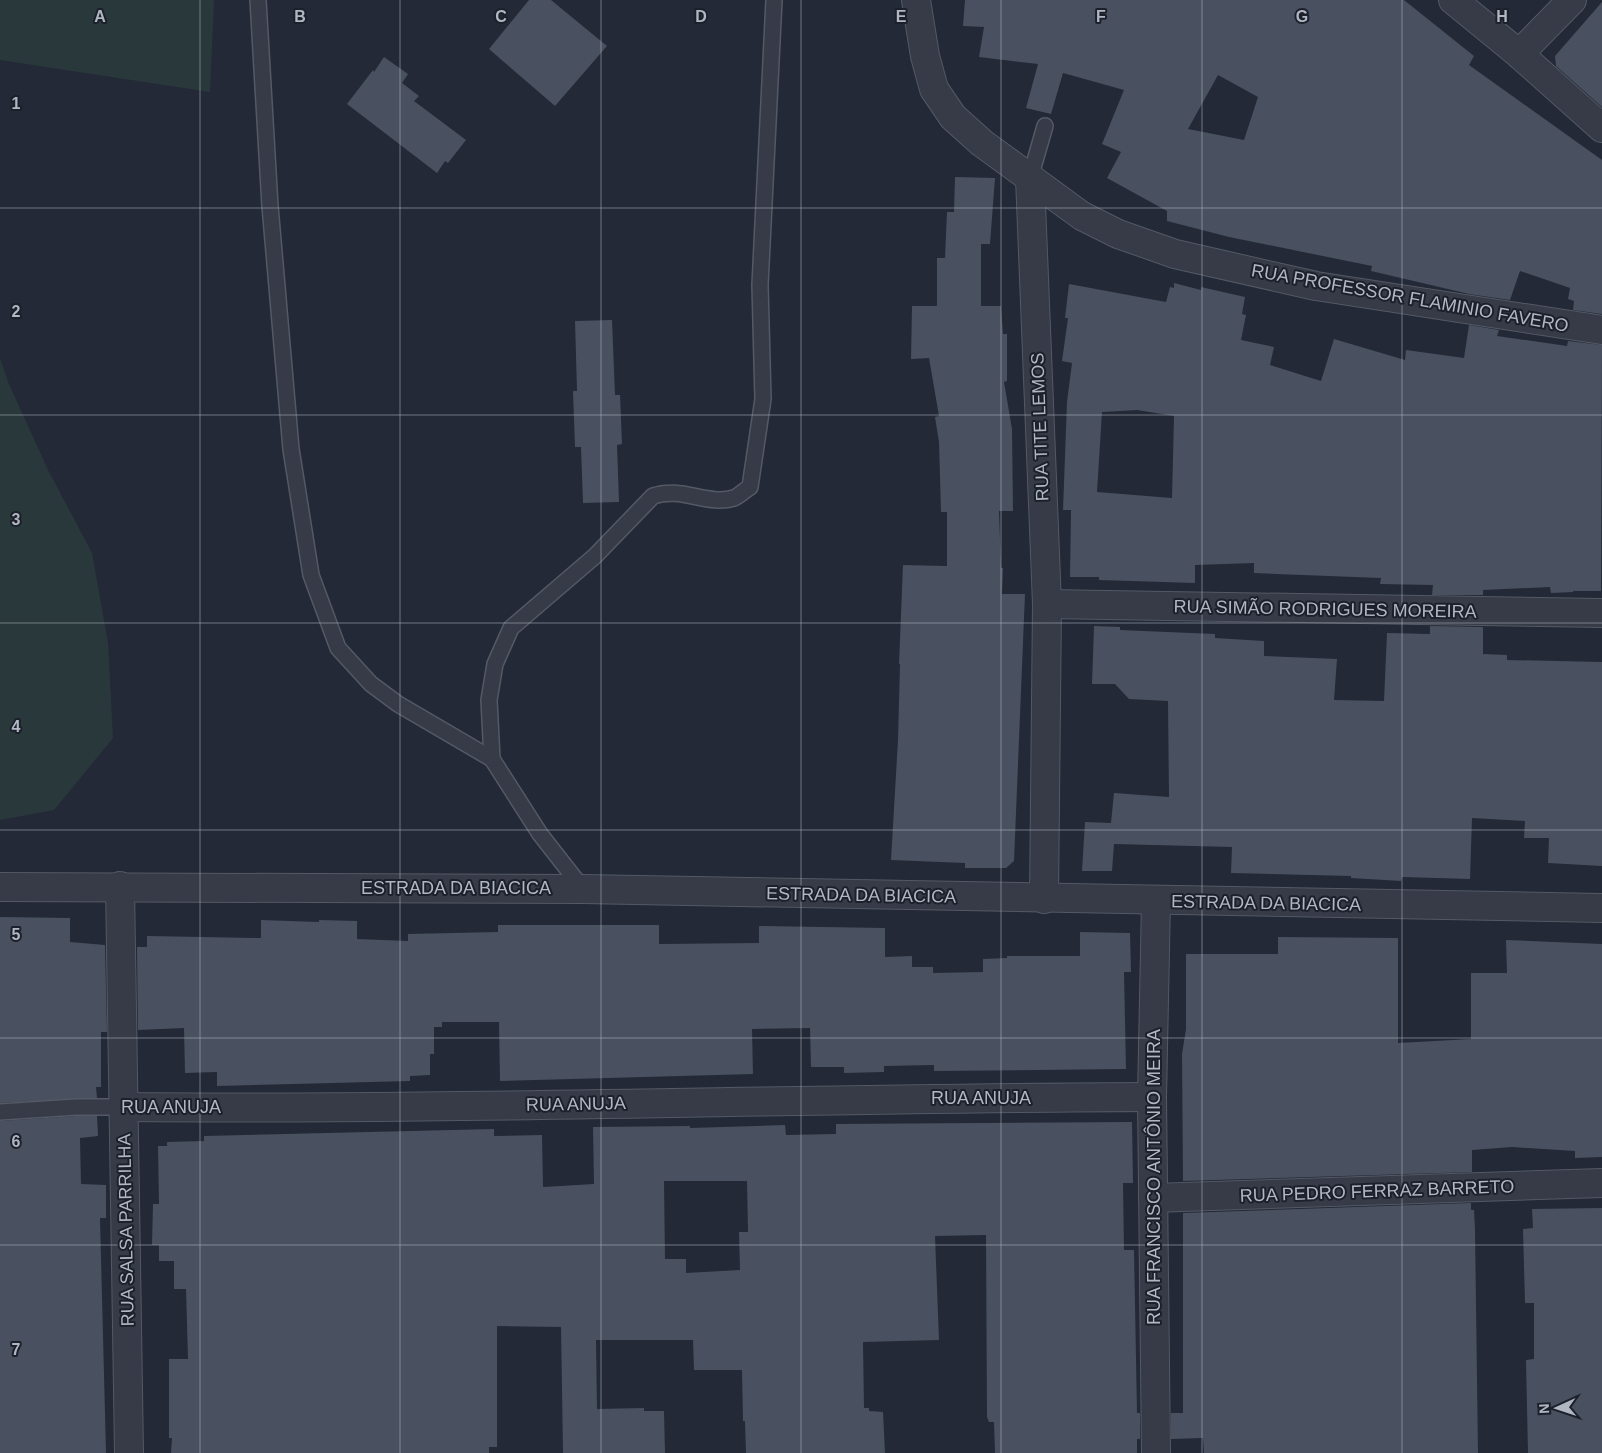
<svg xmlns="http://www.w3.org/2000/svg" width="1602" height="1453" viewBox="0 0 1602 1453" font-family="Arial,sans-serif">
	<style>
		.green { fill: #29393b }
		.building { fill: #495060; fill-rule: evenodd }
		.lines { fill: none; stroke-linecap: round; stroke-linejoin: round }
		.service-casing { stroke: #545965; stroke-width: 18 }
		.minor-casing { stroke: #545965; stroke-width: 30 }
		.service { stroke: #363b47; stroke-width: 15 }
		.minor { stroke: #363b47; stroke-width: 28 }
		.grid { fill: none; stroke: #b1b6c3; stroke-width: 1; stroke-opacity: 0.55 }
		.labels { text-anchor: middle; stroke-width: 4; stroke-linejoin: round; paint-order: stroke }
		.street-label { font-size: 18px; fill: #b1b6c3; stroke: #1c202b }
		.grid-label { font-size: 16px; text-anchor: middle; font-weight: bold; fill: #b1b6c3; stroke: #1c202b; stroke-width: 4; stroke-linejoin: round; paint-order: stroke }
	</style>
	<rect width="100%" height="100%" fill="#232936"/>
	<g class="green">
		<polygon points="0,0 214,0 210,92 0,60"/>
		<polygon points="0,358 8,382 48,470 92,553 108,643 113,738 54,810 0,820"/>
	</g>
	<g class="building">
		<polygon points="529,0 551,0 607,46 555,106 489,49"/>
		<path d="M965 0H1404L1474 56 1469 65 1602 160V314L1573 310 1574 301 1568 299 1570 288 1520 271 1510 300 1469 294 1371 271 1372 266 1229 237 1167 221V211L1107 178 1121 152 1102 144 1124 90 1063 73 1051 114 1026 108 1038 64 979 57 984 27 963 26ZM1218 75 1258 97 1244 140 1188 129Z"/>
		<polygon points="1602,2 1602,107 1556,66 1555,56"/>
		<polygon points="384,57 408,74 402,83 419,96 414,101 466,140 448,163 445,161 437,173 347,104 373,70 374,72"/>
		<polygon points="955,177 995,178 990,244 981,244 981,306 1001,306 1003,334 1007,334 1007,381 1004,382 1012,429 1013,511 999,511 1001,568 1003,568 1002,594 1025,594 1014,861 1006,868 965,868 965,863 891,860 898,740 900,664 899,664 903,565 947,566 947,512 941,512 939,442 935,417 939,416 929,358 911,359 912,306 937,306 937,258 945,258 947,212 954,212"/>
		<path d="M1174 283 1201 290V287L1245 297 1242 314 1246 315 1241 340 1274 347 1270 365 1321 381 1334 339 1405 360 1406 350 1464 358 1469 325 1499 330 1497 336 1567 346 1568 341 1602 345 1601 591H1573V592L1551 593 1550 587 1483 590V595H1432L1433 585 1380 584 1381 578 1254 573V563L1195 565V583L1099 580V577H1070L1071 510H1063L1067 402 1072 363 1062 361 1068 318H1065L1069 284 1166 302 1170 287 1174 288ZM1137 410 1174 416 1172 498 1097 492 1102 412Z"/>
		<polygon points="612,320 615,395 620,395 622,444 617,445 619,502 583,503 581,447 575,447 573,391 577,391 575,321"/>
		<polygon points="1094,626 1120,627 1120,630 1215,634 1215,638 1264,641 1264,656 1337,659 1334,700 1384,701 1387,633 1430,634 1430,626 1483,627 1483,654 1507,655 1507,660 1602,662 1602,866 1548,863 1549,838 1524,838 1525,821 1472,818 1470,879 1402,877 1401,881 1351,878 1351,876 1231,873 1232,847 1114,844 1112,871 1082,871 1085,822 1111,823 1114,793 1169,797 1168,701 1129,699 1115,684 1092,684"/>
		<polygon points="0,917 70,918 70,942 105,945 107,1032 101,1032 101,1087 96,1087 97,1098 0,1103"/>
		<polygon points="261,920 319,922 319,920 357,921 357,939 408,941 408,934 498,932 498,925 659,925 659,944 759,943 759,926 885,928 885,957 912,956 912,967 933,967 933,973 983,972 983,959 1007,958 1007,956 1080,956 1080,932 1130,933 1131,972 1124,972 1126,1069 934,1071 934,1065 884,1066 884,1072 844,1073 844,1067 811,1067 810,1028 752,1029 753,1074 500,1081 499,1022 442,1022 442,1027 434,1027 434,1054 430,1054 430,1075 410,1076 410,1081 217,1086 217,1072 185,1073 184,1028 138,1030 137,947 147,947 147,936 261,938"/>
		<polygon points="1278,937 1398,938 1398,1043 1471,1039 1471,973 1507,973 1506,940 1602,944 1602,1157 1575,1158 1575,1151 1512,1147 1472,1150 1472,1172 1183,1181 1182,1054 1186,1029 1186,954 1278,954"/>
		<polygon points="76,1116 97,1116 98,1136 80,1138 81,1184 106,1185 106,1218 100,1218 106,1453 0,1453 0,1121"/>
		<path d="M1132 1122 1133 1183H1123L1124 1250H1134L1137 1413H1140V1439H1137V1453H995L994 1422H989L987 1417 986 1235 935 1236 939 1340 863 1342 864 1408H869V1411L883 1412 885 1453H746L745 1421H743L742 1370H694L693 1340H596L597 1409 644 1408V1411H664L665 1453H563L561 1327 497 1326V1447H489V1453H171L172 1438H169V1359H188L186 1289H174V1261H159V1245H152L153 1204H159L158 1146H167V1142L204 1141V1136L494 1129V1136L542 1135 543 1187 594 1184 593 1127 690 1126V1128L785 1125 786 1135 836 1134V1124ZM664 1181H747L748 1232H739L740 1270 686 1273V1259H665Z"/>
		<polygon points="1471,1203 1471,1210 1474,1210 1475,1229 1478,1453 1204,1453 1203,1438 1171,1439 1171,1413 1183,1413 1183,1213"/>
		<polygon points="1602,1208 1602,1453 1528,1453 1526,1360 1534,1359 1534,1303 1525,1303 1523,1229 1533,1228 1532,1209"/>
	</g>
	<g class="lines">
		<defs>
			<g id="service">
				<polyline points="258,0 270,206 291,449 311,575 338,648 371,684 398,704 492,759 540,834 583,889"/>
				<polyline points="1030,178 1045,126"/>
				<path d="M492 759 489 700 495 664 511 628 595 556 653 496C682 486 707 506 734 498 739 496 745 490 750 487L763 399 760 285 774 0"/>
				<polyline points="0,1112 76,1107 124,1107"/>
			</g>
			<g id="minor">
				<polyline points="916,0 925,56 934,89 953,117 982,143 1082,216 1118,234 1175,254 1316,286 1602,330"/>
				<polyline points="1453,0 1519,54 1602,128"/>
				<polyline points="1519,54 1572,0"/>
				<polyline points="1030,178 1047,604 1044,899"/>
				<polyline points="1047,604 1602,613"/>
				<polyline points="120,886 129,1453"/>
				<polyline points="0,887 583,889 1602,908"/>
				<polyline points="1156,901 1152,1097 1156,1453"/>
				<path d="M124 1107C467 1110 810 1098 1152 1097"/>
				<polyline points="1153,1198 1602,1183"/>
			</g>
		</defs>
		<use href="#service" class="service-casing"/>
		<use href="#minor" class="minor-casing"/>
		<use href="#service" class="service"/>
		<use href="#minor" class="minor"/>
	</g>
	<path class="grid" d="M200 0V1453M400 0V1453M601 0V1453M801 0V1453M1001 0V1453M1202 0V1453M1402 0V1453M0 208H1602M0 415H1602M0 623H1602M0 830H1602M0 1038H1602M0 1245H1602"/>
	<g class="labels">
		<g class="street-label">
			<text transform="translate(1410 298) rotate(10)" y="6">RUA PROFESSOR FLAMINIO FAVERO</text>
			<text transform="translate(1040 427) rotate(-92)" y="6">RUA TITE LEMOS</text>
			<text transform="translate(1325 609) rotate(1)" y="6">RUA SIMÃO RODRIGUES MOREIRA</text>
			<text x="456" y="894">ESTRADA DA BIACICA</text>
			<text transform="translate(861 895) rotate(1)" y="6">ESTRADA DA BIACICA</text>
			<text transform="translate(1266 903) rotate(1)" y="6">ESTRADA DA BIACICA</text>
			<text x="981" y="1104">RUA ANUJA</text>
			<text transform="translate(576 1104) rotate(-1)" y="6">RUA ANUJA</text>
			<text x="171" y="1113">RUA ANUJA</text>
			<text transform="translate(1154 1177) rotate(-90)" y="6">RUA FRANCISCO ANTÔNIO MEIRA</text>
			<text transform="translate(1377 1191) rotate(-2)" y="6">RUA PEDRO FERRAZ BARRETO</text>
			<text transform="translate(126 1230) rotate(-91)" y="6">RUA SALSA PARRILHA</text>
		</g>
	</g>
	<g class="grid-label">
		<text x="100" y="22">A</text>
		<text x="300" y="22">B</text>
		<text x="501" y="22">C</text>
		<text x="701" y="22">D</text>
		<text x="901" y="22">E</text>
		<text x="1101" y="22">F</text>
		<text x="1302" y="22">G</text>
		<text x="1502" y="22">H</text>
		<text x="16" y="109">1</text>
		<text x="16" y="317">2</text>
		<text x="16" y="525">3</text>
		<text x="16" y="732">4</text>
		<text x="16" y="940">5</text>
		<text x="16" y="1147">6</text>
		<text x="16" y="1355">7</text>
	</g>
	<g transform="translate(1557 1408) rotate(267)" stroke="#1c202b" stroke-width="4" paint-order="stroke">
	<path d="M0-4L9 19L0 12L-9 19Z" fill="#b1b6c3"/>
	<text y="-8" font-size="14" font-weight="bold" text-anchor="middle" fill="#b1b6c3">N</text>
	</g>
</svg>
